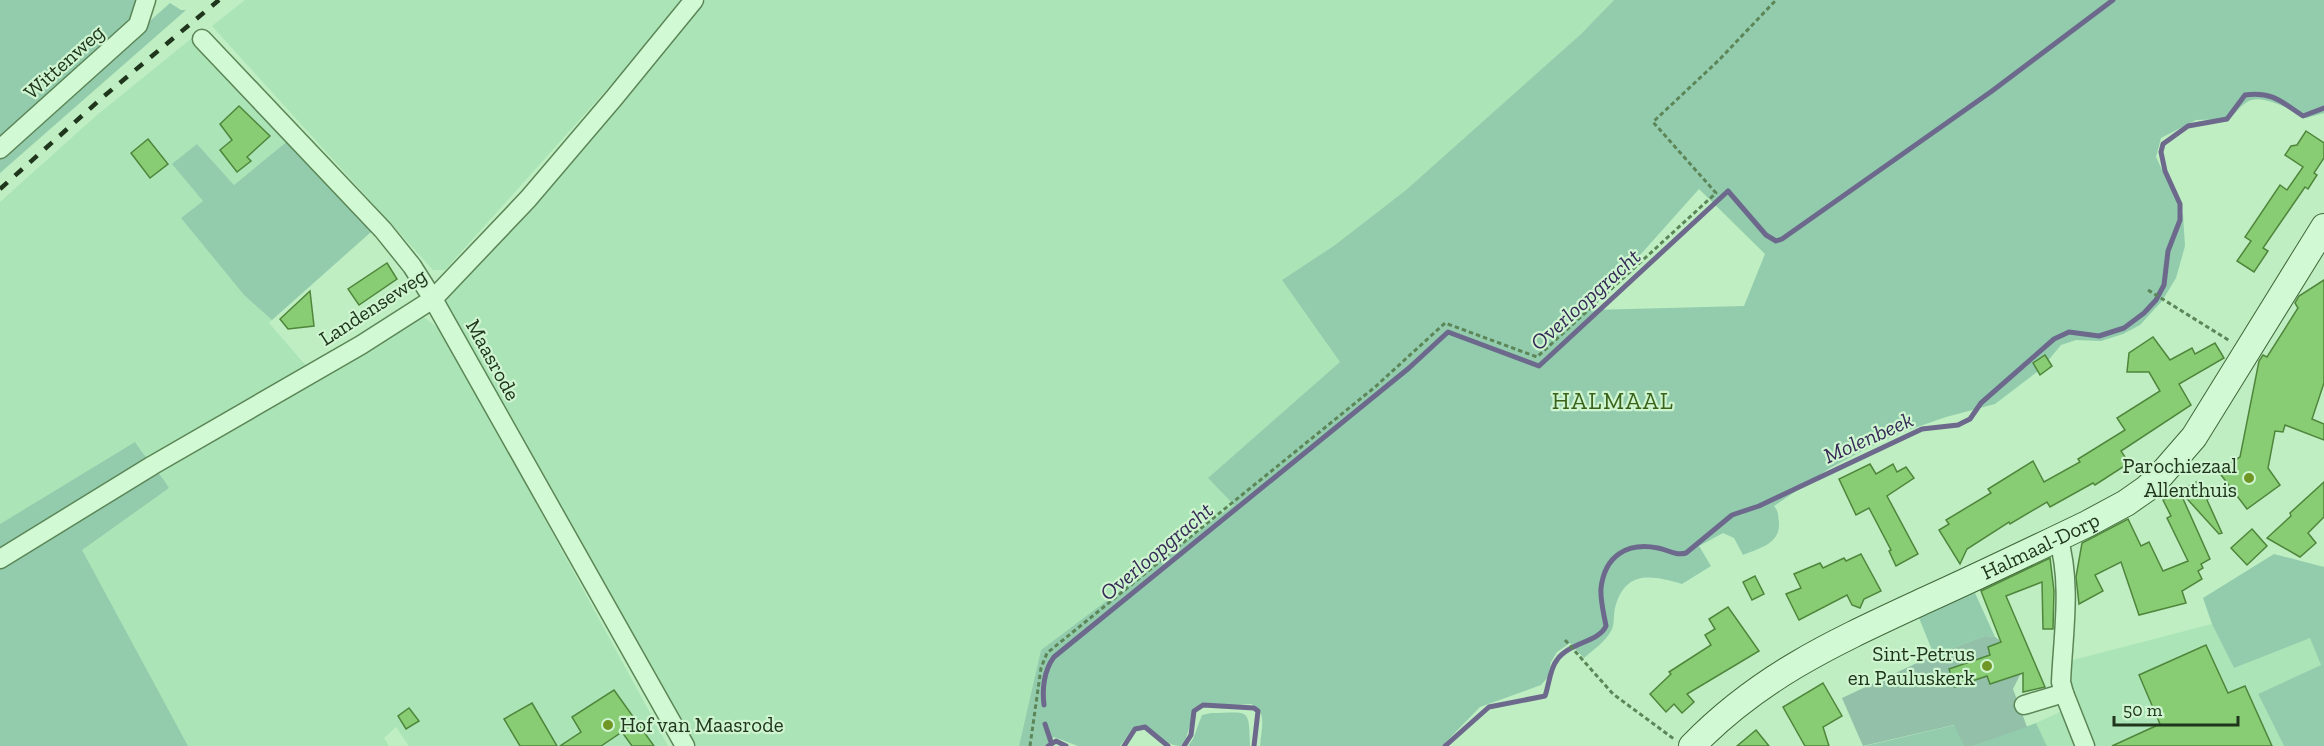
<svg xmlns="http://www.w3.org/2000/svg" width="2324" height="746" viewBox="0 0 2324 746" font-family="'Zilla Slab',serif">
	<style>
		.farmland { fill: #abe4b6 }
		.green { fill: #92ccad; fill-rule: evenodd }
		.cemetery { fill: #92c0a8 }
		.lines { fill: none; stroke-linecap: round; stroke-linejoin: round }
		.stream { stroke: #6d698d; stroke-width: 5 }
		.building { fill: #88cd73; stroke: #4f863c; stroke-width: 1.5 }
		.street-casing { stroke: #5c8657; stroke-width: 21 }
		.secondary-casing { stroke: #41683a; stroke-width: 28 }
		.path { stroke: #5c8657; stroke-width: 3; stroke-dasharray: 4.5 3; stroke-linecap: butt }
		.street { stroke: #d1f9d3; stroke-width: 18 }
		.secondary { stroke: #d1f9d3; stroke-width: 26 }
		.rail { stroke: #20361c; stroke-width: 4.5; stroke-dasharray: 10 10; stroke-linecap: butt }
		.poi-dot { fill: #709626; stroke: #cef5d0; stroke-width: 2 }
		.labels { text-anchor: middle; stroke-width: 4.5; stroke-linejoin: round; paint-order: stroke }
		.street-label { font-size: 21px; fill: #20361c; stroke: #cef5d0 }
		.poi-label { font-size: 21px; fill: #20361c; stroke: #cef5d0; text-anchor: end }
		.water-label { font-size: 22px; font-style: italic; fill: #372a56; stroke: #cef5d0 }
		.quarter-label { font-size: 24px; letter-spacing: 1.5px; fill: #3a631a; stroke: #cef5d0 }
	</style>
	<rect width="100%" height="100%" fill="#beeec1"/>
	<g class="farmland">
		<polygon points="245,0 687,0 445,270 433,270 212,26"/>
		<polygon points="706,0 1614,0 1581,34 1406,190 1335,245 1282,280 1341,362 1208,478 1234,505 1041,650 1019,746 687,746 638,659 444,298"/>
		<polygon points="192,38 290,139 234,185 197,144 203,201 181,218 244,295 272,320 269,323 308,368 148,462 134,443 0,524 0,202 97,115"/>
		<polygon points="420,317 425,318 443,332 668,746 409,746 396,727 384,738 389,746 188,746 81,549 169,488 158,471 306,386 355,360"/>
		<polygon points="2212,624 2234,668 2310,637 2321,665 2258,694 2284,746 2094,746 2069,680 2069,661"/>
		<polygon points="2062,711 2076,746 2047,746 2036,723"/>
	</g>
	<g class="green">
		<polygon points="0,0 137,0 131,23 0,145"/>
		<path d="M1614 0H2324V113L2306 118C2293 111 2261 92 2247 102 2240 106 2235 114 2229 119L2196 120 2161 138 2156 157 2183 215 2185 246 2176 278 2162 301 2140 325 2123 334 2101 341 2076 340 2061 345 2041 369 1995 404 1946 417 1900 433 1862 451 1830 468 1774 506C1779 512 1778 516 1779 523 1780 544 1759 548 1743 555L1734 538 1723 533 1699 546 1711 566 1682 584C1651 575 1625 570 1615 608 1613 616 1615 625 1611 631 1605 642 1593 650 1584 658L1570 643 1557 652 1551 662 1548 677 1541 685 1480 707 1442 746H1260C1261 730 1268 711 1251 704L1199 707C1188 718 1191 734 1181 746 1165 746 1155 731 1140 725L1132 730 1120 746H1078L1054 737 1045 746H1019L1041 650 1234 505 1208 478 1340 362 1282 280 1335 245 1406 190 1581 34ZM1699 189 1765 254 1744 306 1591 310Z"/>
		<polygon points="170,3 181,10 186,10 0,173 0,156"/>
		<polygon points="290,139 371,232 272,320 244,295 181,218 203,201 172,164 197,144 234,185"/>
		<path d="M135 442C146 459 159 471 169 488L82 550 188 746H0V524Z"/>
		<polygon points="2274,554 2324,567 2324,746 2284,746 2258,694 2321,665 2310,638 2234,668 2212,624 2203,598"/>
		<polygon points="1975,593 1995,637 1985,636 1934,655 1919,618"/>
		<path d="M1211 713C1249 713 1249 706 1250 746H1188L1193 739 1202 715Z"/>
		<polygon points="2036,723 2047,746 1973,746"/>
		<polygon points="1955,725 1964,746 1865,746"/>
	</g>
	<polygon class="cemetery" points="1985,636 1995,637 2020,654 2022,671 2013,689 2027,727 1973,746 1964,746 1954,725 1863,746 1842,698 1934,655"/>
	<g class="lines">
		<g class="stream">
			<path d="M1044 705C1042 689 1044 670 1054 657L1409 368 1448 332 1539 366 1728 191 1766 235 1776 241 1782 239 1992 91 2113 0"/>
			<polyline points="1045,724 1051,742"/>
			<polyline points="1048,746 1056,741 1066,746"/>
			<polyline points="1124,746 1135,729 1145,727 1168,746"/>
			<polyline points="1184,746 1191,735 1194,711 1203,705 1254,708 1258,711 1254,746"/>
			<path d="M1445 746 1489 707 1545 696C1549 685 1550 668 1557 660 1568 643 1599 642 1606 626 1604 614 1600 600 1601 588 1605 555 1628 542 1658 548 1669 550 1675 556 1686 553L1732 515 1759 506 1922 429 1958 425 1970 419 1981 403 2054 339 2069 332 2099 336 2124 328 2144 313 2156 300 2164 285 2168 251 2180 220V204L2165 171 2161 152 2163 144 2188 126 2227 119 2245 95C2272 91 2282 102 2303 116L2324 108"/>
		</g>
	</g>
	<g class="building">
		<polygon points="239,106 270,136 247,157 251,161 237,172 220,150 232,140 220,124"/>
		<polygon points="2306,131 2324,143 2324,158 2314,173 2317,175 2308,189 2305,187 2263,248 2268,251 2254,272 2237,261 2251,241 2245,237 2280,185 2287,190 2303,167 2285,155 2291,146 2297,145"/>
		<polygon points="148,139 168,164 150,178 131,153"/>
		<polygon points="387,263 397,279 359,305 348,289"/>
		<polygon points="2324,280 2324,383 2312,419 2324,424 2324,440 2285,425 2283,432 2275,431 2268,468 2280,485 2247,509 2218,471 2240,457 2259,361 2263,355 2267,357 2298,308 2295,303 2299,296"/>
		<polygon points="310,291 314,326 288,329 280,319"/>
		<polygon points="2153,337 2170,360 2192,348 2195,354 2215,343 2224,358 2179,384 2191,405 2121,451 2129,463 2095,485 2093,483 2050,507 2047,502 2010,524 2009,522 1967,549 1960,564 1939,530 1949,524 1946,520 1991,493 1988,489 2033,461 2044,482 2080,462 2078,459 2125,430 2117,418 2160,391 2149,372 2127,372 2129,353"/>
		<polygon points="2045,355 2052,366 2040,375 2033,363"/>
		<polygon points="1870,464 1876,474 1893,464 1897,472 1906,467 1914,478 1887,496 1918,554 1896,566 1889,551 1891,550 1869,508 1856,515 1839,479"/>
		<polygon points="2198,481 2208,499 2207,500 2222,533 2219,534 2180,491"/>
		<polygon points="2324,482 2324,517 2308,533 2316,543 2300,557 2267,538 2291,516 2290,513"/>
		<polygon points="2180,492 2210,559 2201,564 2203,568 2198,571 2202,579 2182,591 2186,603 2139,615 2121,562 2095,575 2103,591 2079,604 2076,577 2082,543 2128,519 2141,546 2149,542 2163,571 2188,561 2167,518 2171,516 2163,500"/>
		<polygon points="2252,529 2267,546 2247,565 2231,548"/>
		<polygon points="1861,554 1881,591 1864,599 1860,608 1852,605 1847,595 1799,620 1786,594 1801,588 1794,574 1820,563 1823,568 1844,558 1846,561"/>
		<polygon points="2050,558 2054,591 2053,629 2043,629 2042,582 2006,596 2045,687 2023,692 2023,673 1990,684 1987,676 1955,687 1949,669 1990,655 1988,647 2001,642 1981,591"/>
		<polygon points="1755,576 1764,594 1752,600 1743,582"/>
		<polygon points="1728,607 1759,651 1687,694 1694,702 1682,713 1674,704 1666,712 1650,694 1671,674 1669,672 1711,645 1705,635 1715,629 1709,619"/>
		<polygon points="2206,645 2228,693 2245,686 2272,746 2112,746 2160,724 2139,675"/>
		<polygon points="1823,683 1842,716 1823,727 1829,746 1805,746 1783,707"/>
		<polygon points="614,690 654,746 632,746 622,732 601,746 560,746 581,732 572,717"/>
		<polygon points="532,703 557,746 520,746 504,719"/>
		<polygon points="409,708 419,721 406,729 398,716"/>
		<polygon points="1756,730 1769,746 1737,746"/>
	</g>
	<g class="lines">
		<defs>
			<g id="street">
				<polyline points="202,39 383,230 412,266 433,299 685,746"/>
				<polyline points="0,149 138,25 146,0"/>
				<path d="M2058 537C2072 583 2063 635 2061 682L2064 693 2085 746"/>
				<polyline points="0,559 153,465 361,345 433,299 528,199 614,98 694,0"/>
				<polyline points="2024,705 2064,693"/>
			</g>
			<g id="secondary">
				<path id="s1" d="M1692 746C1763 673 1840 640 1930 598 1983 574 2035 549 2087 524L2126 503 2146 489 2161 475 2194 437 2324 227"/>
			</g>
		</defs>
		<use href="#street" class="street-casing"/>
		<use href="#secondary" class="secondary-casing"/>
		<g class="path">
			<polyline points="2148,290 2230,341"/>
			<polyline points="1565,640 1613,694 1674,739"/>
			<polyline points="1030,746 1041,668 1047,653 1375,387 1445,323 1537,357 1716,193 1653,122 1719,60 1776,0"/>
		</g>
		<use href="#street" class="street"/>
		<use href="#secondary" class="secondary"/>
		<polyline class="rail" points="0,189 103,97 219,0"/>
	</g>
	<g class="poi-dot">
		<circle cx="2249" cy="478" r="6"/>
		<circle cx="1987" cy="666" r="6"/>
		<circle cx="608" cy="725" r="6"/>
	</g>
	<g class="labels">
		<g class="street-label">
			<text transform="translate(64 62) rotate(-42)" y="7">Wittenweg</text>
			<text transform="translate(373 307) rotate(-33)" y="7">Landenseweg</text>
			<text transform="translate(493 360) rotate(61)" y="7">Maasrode</text>
			<text dy="7" stroke="none"><textPath href="#s1" startOffset="404">Halmaal-Dorp</textPath></text>
		</g>
		<g class="poi-label">
			<text x="2237" y="473">Parochiezaal<tspan x="2237" dy="24">Allenthuis</tspan></text>
			<text x="1975" y="661">Sint-Petrus<tspan x="1975" dy="24">en Pauluskerk</tspan></text>
			<text x="620" y="732" text-anchor="start">Hof van Maasrode</text>
		</g>
		<g class="water-label">
			<text transform="translate(1585 299) rotate(-42)" y="8">Overloopgracht</text>
			<text transform="translate(1868 437) rotate(-24)" y="8">Molenbeek</text>
			<text transform="translate(1156 551) rotate(-40)" y="8">Overloopgracht</text>
		</g>
		<g class="quarter-label">
			<text x="1613" y="409">HALMAAL</text>
		</g>
	</g>
	<path d="M2114 716v9h124v-9" fill="none" stroke="#20361c" stroke-width="3"/>
	<text x="2123" y="716" font-size="18" fill="#20361c" stroke="#cef5d0" stroke-width="4.5" paint-order="stroke">50 m</text>
</svg>
